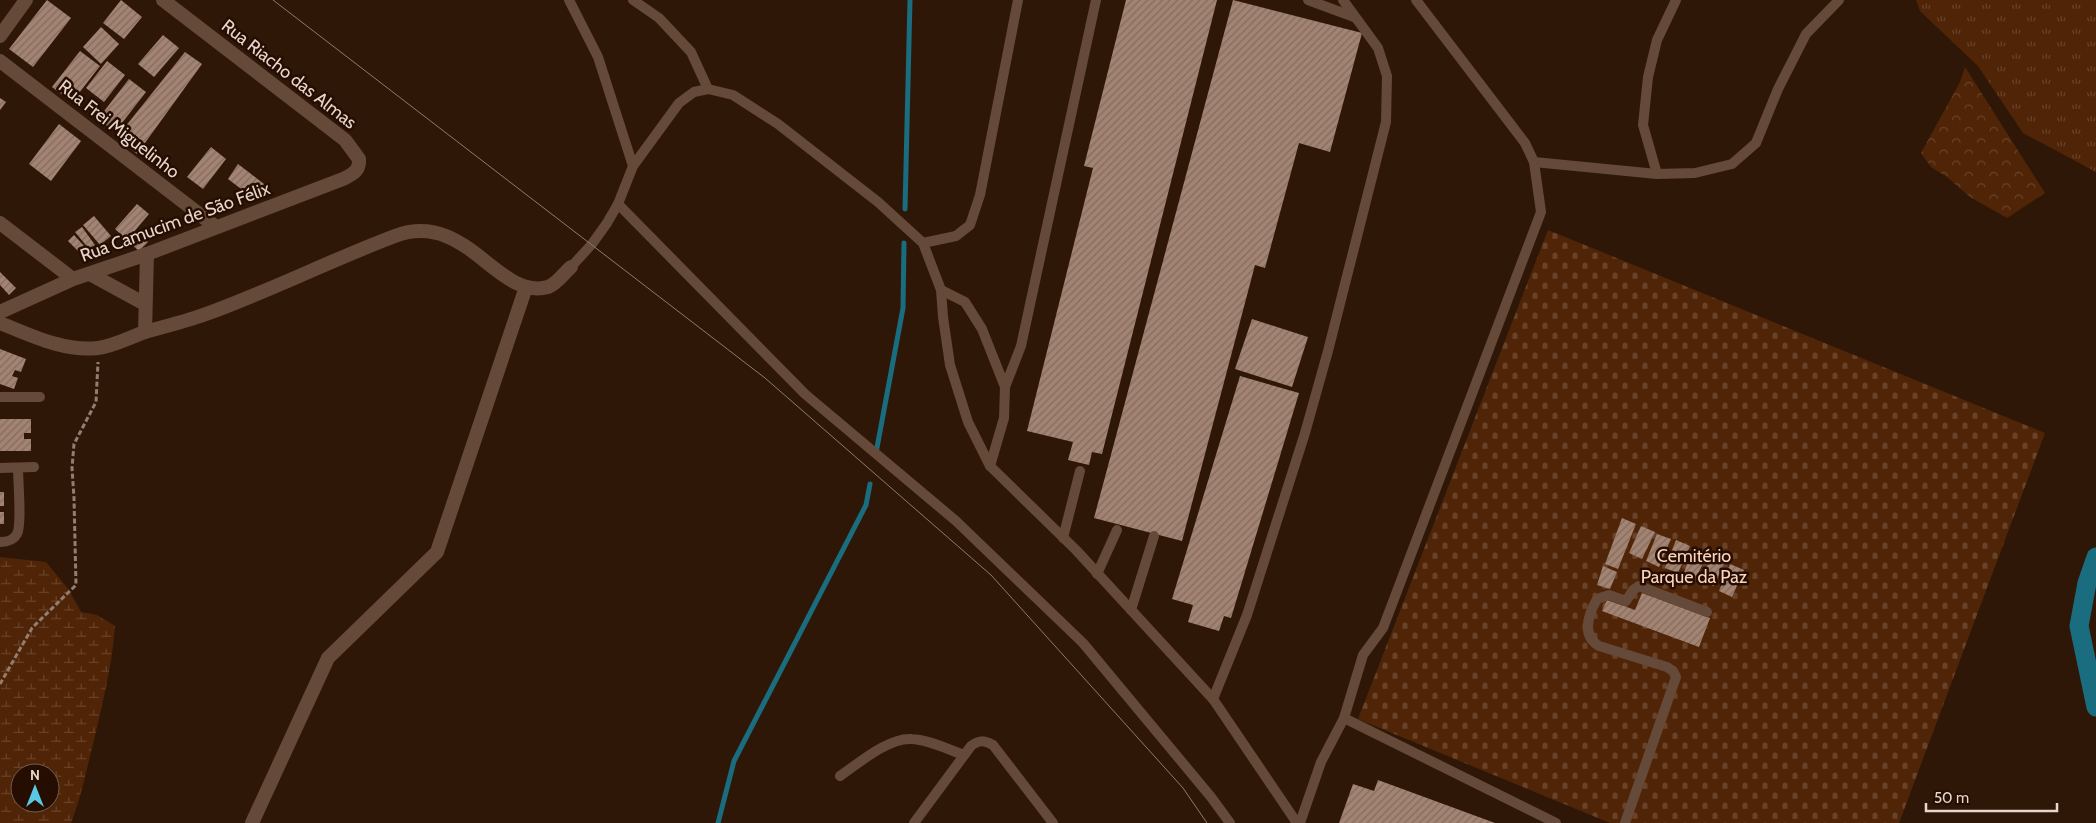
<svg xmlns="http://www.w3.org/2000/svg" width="2096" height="823" viewBox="0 0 2096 823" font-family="Cabin,sans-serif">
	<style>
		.grass { fill: url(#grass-tufts) }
		.forest { fill: url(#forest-crowns) }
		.wetland { fill: url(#wetland-marsh); fill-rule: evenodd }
		.cemetery { fill: url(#cemetery-stones) }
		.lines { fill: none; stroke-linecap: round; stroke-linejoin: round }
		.stream { stroke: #196d7f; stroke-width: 5 }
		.canal { stroke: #196d7f; stroke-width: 19 }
		.building { fill: url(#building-hatch) }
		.path { stroke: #927d71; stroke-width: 3; stroke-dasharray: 5 2.5; stroke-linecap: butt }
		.service { stroke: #654939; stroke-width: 10 }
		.minor { stroke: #654939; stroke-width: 14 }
		.tram { stroke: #8e796d; stroke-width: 1 }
		.labels { text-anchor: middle; stroke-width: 5; stroke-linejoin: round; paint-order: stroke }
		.street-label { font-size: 18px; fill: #e8d6cd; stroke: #250d01 }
		.park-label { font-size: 18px; fill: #fbd4bf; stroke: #250d01 }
	</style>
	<defs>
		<pattern id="grass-tufts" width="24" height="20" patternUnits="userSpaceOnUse" patternTransform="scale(1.25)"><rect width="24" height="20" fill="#502406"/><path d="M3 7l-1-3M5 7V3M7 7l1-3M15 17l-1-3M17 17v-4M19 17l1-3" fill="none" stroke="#694329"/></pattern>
		<pattern id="forest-crowns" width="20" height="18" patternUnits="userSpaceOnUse" patternTransform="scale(1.25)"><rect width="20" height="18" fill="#502406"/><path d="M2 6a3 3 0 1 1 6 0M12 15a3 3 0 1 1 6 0" fill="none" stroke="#694329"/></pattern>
		<pattern id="wetland-marsh" width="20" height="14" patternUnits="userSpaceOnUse" patternTransform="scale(1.25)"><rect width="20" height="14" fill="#502406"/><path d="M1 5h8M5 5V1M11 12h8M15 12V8" fill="none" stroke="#694329"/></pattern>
		<pattern id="cemetery-stones" width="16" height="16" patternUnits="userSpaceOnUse" patternTransform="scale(1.25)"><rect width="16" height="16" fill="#502406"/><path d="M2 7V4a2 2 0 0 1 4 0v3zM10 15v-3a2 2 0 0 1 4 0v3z" fill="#694329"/></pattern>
		<pattern id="building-hatch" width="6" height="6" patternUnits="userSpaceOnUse" patternTransform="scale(1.25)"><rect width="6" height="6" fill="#a38372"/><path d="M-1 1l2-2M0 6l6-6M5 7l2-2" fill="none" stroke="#826c60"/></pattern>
	</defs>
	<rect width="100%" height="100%" fill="#2f1708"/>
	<polygon class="grass" points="1916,0 2096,0 2096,172 2023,133 1978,66 1920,11"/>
	<polygon class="forest" points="1965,67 2045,193 2007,218 1970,197 1947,177 1931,167 1921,153 1960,82"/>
	<path class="wetland" d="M0 557 46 562 69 590 81 612 97 615 115 626C112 667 102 705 93 744 86 771 81 798 71 823H0ZM20 773H50V803H20Z"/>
	<polygon class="cemetery" points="1548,230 2045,433 1899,823 1610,823 1358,719"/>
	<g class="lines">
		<g class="stream">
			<polyline points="905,209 910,0"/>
			<polyline points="876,453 903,308 904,243"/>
			<polyline points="718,823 734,761 866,505 870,484"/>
		</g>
		<polyline class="canal" points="2096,557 2087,583 2079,626 2096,707"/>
	</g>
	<g class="building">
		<polygon points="47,0 71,18 33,67 9,49"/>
		<polygon points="121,0 142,17 124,39 103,23"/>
		<polygon points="1126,0 1217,0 1102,454 1092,452 1089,465 1068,460 1073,442 1027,431 1093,168 1084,166"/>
		<polygon points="1233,0 1362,33 1330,152 1299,143 1265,268 1255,265 1182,541 1094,518"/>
		<polygon points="101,27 119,44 101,64 83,47"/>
		<polygon points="163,35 179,48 154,77 138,64"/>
		<polygon points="80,51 100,66 72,102 52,87"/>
		<polygon points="185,52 202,64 137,154 117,137"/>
		<polygon points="107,61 125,75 104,102 86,88"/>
		<polygon points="129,79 146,92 115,132 98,119"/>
		<polygon points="0,98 6,102 0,110"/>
		<polygon points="59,124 81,141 51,181 29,164"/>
		<polygon points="211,147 226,159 203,189 187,177"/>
		<polygon points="238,164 264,184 253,198 228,179"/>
		<polygon points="137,204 149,214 127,240 115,229"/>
		<polygon points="94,216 111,236 100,245 83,225"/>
		<polygon points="82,227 95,245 89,249 75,232"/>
		<polygon points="138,233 148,242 139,251 129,242"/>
		<polygon points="74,235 85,247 79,252 68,241"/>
		<polygon points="0,272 16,288 9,295 0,285"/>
		<polygon points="1252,319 1308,337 1292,387 1235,369"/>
		<polygon points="0,349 26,359 21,372 15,370 12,376 18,378 14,389 0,384"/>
		<polygon points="1240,376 1299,393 1231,618 1224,616 1219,631 1188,622 1193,605 1172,599"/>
		<polygon points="0,419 31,419 31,433 24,433 24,439 31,439 31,451 0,451"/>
		<rect x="0" y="492" width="4" height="14"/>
		<rect x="0" y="512" width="4" height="12"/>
		<polygon points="1622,518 1636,524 1618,569 1605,564"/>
		<polygon points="1641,526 1655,532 1642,559 1629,553"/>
		<polygon points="1657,534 1671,539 1659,567 1646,561"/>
		<polygon points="1676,540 1690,546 1678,573 1665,568"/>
		<polygon points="1694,547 1708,553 1695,580 1683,575"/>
		<polygon points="1712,553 1726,559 1714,586 1701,581"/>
		<polygon points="1730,564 1744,570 1732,597 1719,591"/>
		<polygon points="1603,566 1617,572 1610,589 1597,585"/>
		<polygon points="1642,593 1710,618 1699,647 1602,611 1607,600 1635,610"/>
		<polygon points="1378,780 1495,823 1339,823 1353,784 1374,791"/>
	</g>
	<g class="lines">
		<polyline class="path" points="0,684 32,628 76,585 74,498 72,468 74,444 96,402 98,362"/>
		<g class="service">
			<polyline points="569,0 598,57 633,166"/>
			<polyline points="633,0 659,18 691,52 708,89"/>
			<polyline points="1308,0 1354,17"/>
			<polyline points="1534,162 1657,174 1695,173 1732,164 1756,143 1778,89 1806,34 1839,0"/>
			<polyline points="1657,174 1643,125 1648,77 1657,40 1676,0"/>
			<polyline points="618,204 805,394 956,521 1083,643 1211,797 1230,823"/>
			<polyline points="923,243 956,236 970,225 980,195 1018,0"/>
			<polyline points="571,267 592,244 607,223 618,204 633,166 679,103 694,92 708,89 733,95 778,124 878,202 923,243 941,290 943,317 950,365 968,422 990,466 1076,550 1213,699 1297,823"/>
			<polyline points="941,290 965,302 982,329 1005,387 1004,418 990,466"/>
			<polyline points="1005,387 1021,346 1096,0"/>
			<polyline points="0,397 40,397"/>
			<polyline points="0,468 34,467"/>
			<polyline points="1063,538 1080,471"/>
			<path d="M0 542C7 542 13 541 17 534 22 525 18 481 18 468"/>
			<polyline points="1097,574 1117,530"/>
			<polyline points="1131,610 1154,536"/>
			<polyline points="1213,699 1247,615 1305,433 1328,351 1386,122 1387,76 1378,48 1343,0"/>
			<polyline points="1344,718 1556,823"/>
			<path d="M840 776C859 763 889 737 912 739 929 740 947 749 964 755"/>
			<path d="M914 823 971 746C979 740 983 740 993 745L1053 823"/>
			<polyline points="1300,823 1321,762 1344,718 1363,655 1383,628 1541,212 1534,162 1525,143 1416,0"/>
			<path d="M1625 823 1676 677 1673 671 1667 667 1599 646C1581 635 1588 615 1597 599L1609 595 1626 601 1633 590 1639 586 1707 612"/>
		</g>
		<g class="minor">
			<polyline points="0,36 26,0"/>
			<polyline points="0,61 216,227"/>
			<polyline points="0,223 73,279"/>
			<polyline points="90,274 145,304"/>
			<path d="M0 312 73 279 147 254 343 179C353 174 360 171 359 159L345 140 163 0"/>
			<path d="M0 323C30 335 64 352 98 348 114 346 132 336 148 331 167 326 187 321 206 314 270 291 331 260 395 236 467 209 497 301 548 287 557 284 564 273 571 267"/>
			<polyline points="145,332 147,254"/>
			<polyline points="252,823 328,658 437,552 526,287"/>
		</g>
		<polyline class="tram" points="273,0 765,378 991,575 1183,788 1207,823"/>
	</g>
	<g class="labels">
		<g class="street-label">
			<text transform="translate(289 74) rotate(38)" y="6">Rua Riacho das Almas</text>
			<text transform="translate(119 129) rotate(38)" y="6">Rua Frei Miguelinho</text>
			<text transform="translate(175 222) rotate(-20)" y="6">Rua Camucim de São Félix</text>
		</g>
		<g class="park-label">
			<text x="1694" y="562">Cemitério<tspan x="1694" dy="21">Parque da Paz</tspan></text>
		</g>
	</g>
	<g transform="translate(35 788)"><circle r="24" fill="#250d01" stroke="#735d53"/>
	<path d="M0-4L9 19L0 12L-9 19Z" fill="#59c8e4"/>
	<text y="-8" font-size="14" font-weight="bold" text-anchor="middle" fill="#e8d6cd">N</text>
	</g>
	<path d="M1926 803v8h131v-8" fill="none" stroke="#e8d6cd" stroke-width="2.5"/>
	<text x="1934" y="803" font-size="15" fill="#e8d6cd" stroke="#250d01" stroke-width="4" paint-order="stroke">50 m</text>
</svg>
